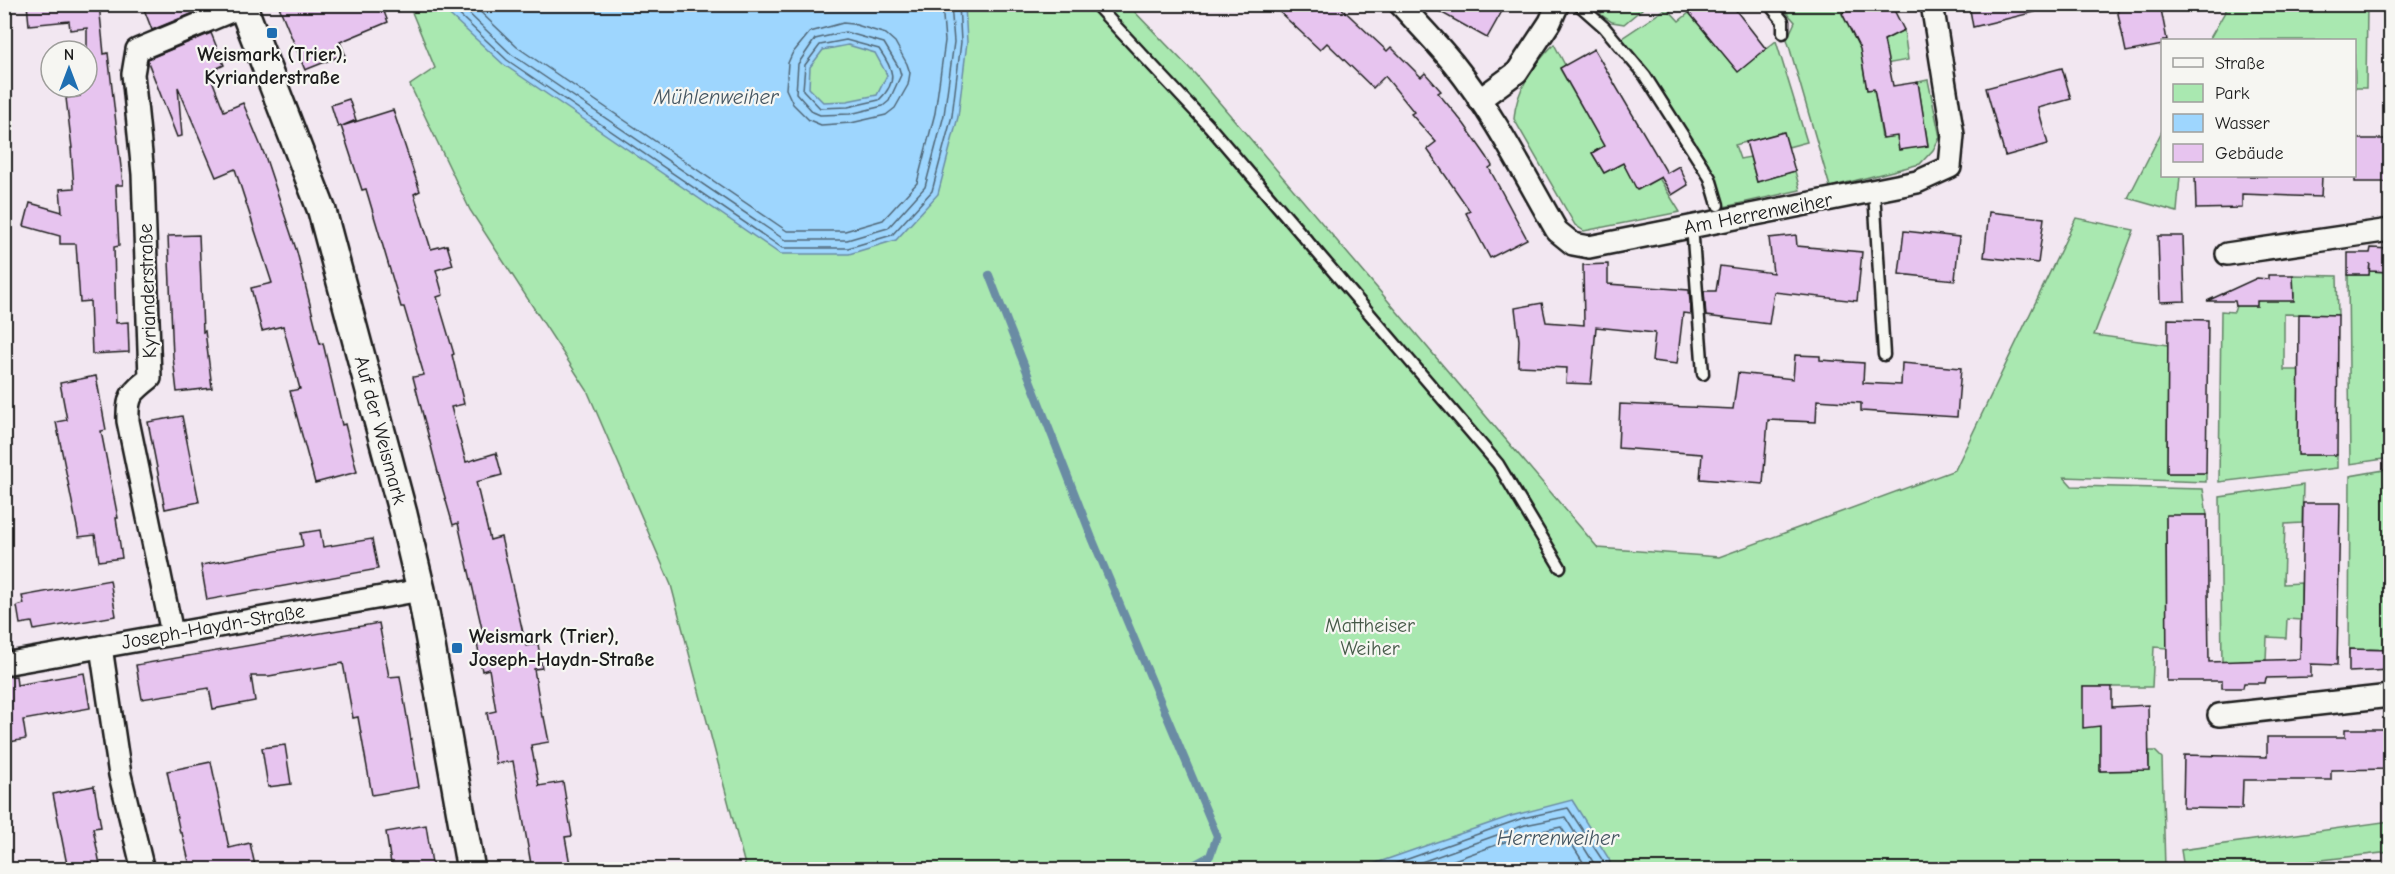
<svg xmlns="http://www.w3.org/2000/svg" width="2395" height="874" viewBox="0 0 2395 874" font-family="'Comic Neue',sans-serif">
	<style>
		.green { fill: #a9e8b0; stroke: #628266; stroke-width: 1.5 }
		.water { fill: #9ed6fe; stroke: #6a8ca4; stroke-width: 1.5; fill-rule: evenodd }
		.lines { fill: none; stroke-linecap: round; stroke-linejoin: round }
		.shore { stroke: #506676; stroke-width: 1.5 }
		.stream { stroke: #6a8ca4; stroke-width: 8 }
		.building { fill: #e7c4ef; stroke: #1c1c1c; stroke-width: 1.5 }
		.service-casing { stroke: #1c1c1c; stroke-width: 15 }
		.minor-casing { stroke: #1c1c1c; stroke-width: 26 }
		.tertiary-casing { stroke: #1c1c1c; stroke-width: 32 }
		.service { stroke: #f6f6f2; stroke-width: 10 }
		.minor { stroke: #f6f6f2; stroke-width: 21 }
		.tertiary { stroke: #f6f6f2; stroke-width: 27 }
		.poi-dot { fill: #1f6fb2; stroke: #f6f6f2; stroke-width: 2 }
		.labels { text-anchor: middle; stroke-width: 4.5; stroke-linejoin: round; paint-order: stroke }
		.poi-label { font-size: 20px; font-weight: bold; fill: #1c1c1c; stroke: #f6f6f2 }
		.street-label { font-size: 20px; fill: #1c1c1c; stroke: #f6f6f2 }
		.park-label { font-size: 20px; fill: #465948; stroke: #f6f6f2 }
		.water-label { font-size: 21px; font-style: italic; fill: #435460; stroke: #f6f6f2 }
	</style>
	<rect width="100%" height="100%" fill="#f2e7f1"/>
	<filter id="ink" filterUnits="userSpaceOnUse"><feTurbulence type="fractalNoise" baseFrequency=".0167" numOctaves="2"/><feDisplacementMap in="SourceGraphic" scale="12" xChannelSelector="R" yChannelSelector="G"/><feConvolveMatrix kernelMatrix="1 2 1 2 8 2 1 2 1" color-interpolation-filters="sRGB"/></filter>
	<g filter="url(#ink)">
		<g class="green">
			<polygon points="409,5 1128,5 1196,75 1598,548 1719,557 1955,470 2076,218 2134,230 2094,335 2168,345 2167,473 2206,473 2206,482 2064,477 2072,486 2203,489 2207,515 2166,516 2167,648 2154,647 2152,687 2083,687 2100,726 2100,771 2149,770 2149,751 2155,751 2162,758 2165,869 746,869 671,585 587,390 470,210 410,85 435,68"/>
			<polygon points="1609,5 1637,5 1642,9 1624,24 1612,22 1600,14"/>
			<polygon points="1780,5 1860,5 1842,14 1855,39 1875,45 1904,30 1908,60 1863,68 1867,90 1874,89 1882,138 1897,136 1899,150 1928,145 1918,82 1928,80 1940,137 1933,150 1920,164 1830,187 1787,39 1795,22"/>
			<polygon points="2229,5 2367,5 2366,88 2355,88 2354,40 2209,40"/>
			<path d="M1667 8 1679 21 1689 13 1738 71 1776 41 1807 142 1788 147 1783 132 1735 145 1740 159 1750 157 1757 182 1795 171 1800 190 1724 207C1700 146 1662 91 1622 38Z"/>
			<path d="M1554 44 1565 65 1560 69 1604 146 1592 153 1604 173 1623 163 1638 190 1659 178 1680 212 1584 231 1575 225 1514 119C1516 89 1534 65 1554 44Z"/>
			<polygon points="2162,131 2162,176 2180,176 2177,212 2128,198"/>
			<polygon points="2369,271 2390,272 2390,458 2350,464 2348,275 2369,275"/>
			<polygon points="2293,275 2337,276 2338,315 2284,314 2284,370 2299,370 2299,455 2337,455 2337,468 2219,482 2221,311 2234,312 2236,306 2256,306 2257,301 2294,297"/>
			<polygon points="2390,469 2390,650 2370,649 2349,654 2350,476"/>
			<polygon points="2303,485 2302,523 2285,524 2283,584 2301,583 2301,620 2287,619 2286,638 2267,637 2266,660 2242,661 2222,665 2220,497"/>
			<polygon points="2390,821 2390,852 2245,869 2184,869 2181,850"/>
		</g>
		<g class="water">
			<path d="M439 5H965L967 42 958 117 938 194 896 240 849 254H780L503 64ZM848 45 875 53 887 75 877 95 847 101 823 102 809 88 810 67 823 50Z"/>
			<polygon points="1572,800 1609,859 1612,869 1359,869 1511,816"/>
		</g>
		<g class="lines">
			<g class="shore">
				<polyline points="448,4 507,60 782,248 848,248 892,235 932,191 952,116 961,42 959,4"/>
				<polyline points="459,4 511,54 785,240 847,240 888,228 925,187 944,115 954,42 951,4"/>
				<polyline points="472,4 517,47 787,231 845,231 883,220 917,183 935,113 945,41 942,4"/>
				<polygon points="843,23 853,24 886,34 895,42 907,64 910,73 908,85 895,108 886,115 851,123 821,125 809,120 793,104 786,89 788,63 792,54 810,32"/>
				<polygon points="845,32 884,43 899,68 901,75 889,101 883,106 850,114 820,115 813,112 796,93 798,64 815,39"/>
				<path d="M846 40 879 49C893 69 899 81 879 100L848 107 820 108 803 90 805 65 820 45Z"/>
				<polyline points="1377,870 1523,818 1568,808 1603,861 1606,870"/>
				<polyline points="1399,870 1525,825 1565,817 1598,870"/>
				<polyline points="1426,870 1527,834 1561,827 1588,870"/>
			</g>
			<polyline class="stream" points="989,275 1092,538 1217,836 1210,856 1184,870"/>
		</g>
		<g class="building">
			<polygon points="27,4 99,4 104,54 108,53 123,185 116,185 119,246 114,247 116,323 128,322 129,352 92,354 90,301 80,302 76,244 60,244 60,236 24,226 30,203 62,212 60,189 74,188 71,148 72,148 66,98 80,96 79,87 87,87 87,28 70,30 69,21 29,25"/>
			<polygon points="142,4 199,4 201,10 152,30"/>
			<polygon points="278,4 381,4 388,22 340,42 345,54 305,70"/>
			<polygon points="1271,4 1337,4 1387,51 1391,47 1421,77 1425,73 1441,91 1438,93 1464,124 1487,157 1492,166 1489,168 1527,239 1490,258 1466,213 1470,211 1427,149 1436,142 1411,114 1414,112 1385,76 1373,88 1327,43 1320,50"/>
			<polygon points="1426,4 1506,4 1487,38"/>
			<polygon points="1682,4 1731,4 1766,49 1738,72"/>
			<polygon points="1860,4 1891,4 1904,30 1884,40 1893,86 1918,82 1928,146 1899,150 1897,136 1883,138 1874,89 1867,90 1860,49 1842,13"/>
			<polygon points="1969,4 2034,4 2035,12 1973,27"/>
			<polygon points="2116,4 2160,4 2167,40 2163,40 2163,45 2126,52"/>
			<polygon points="211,33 224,65 209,72 224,111 243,103 265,156 297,252 320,344 323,343 342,425 345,424 357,472 315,483 290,391 300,389 283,326 262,331 251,288 272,283 235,169 216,177 178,87 182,136 177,137 148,62 148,59"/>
			<polygon points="1594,49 1667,173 1679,166 1688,185 1672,195 1661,177 1637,190 1623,163 1604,173 1592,153 1604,146 1560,68"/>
			<polygon points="2062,68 2071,99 2038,108 2048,144 2005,156 1986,88"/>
			<polygon points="349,99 356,120 342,126 393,110 420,191 414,194 431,249 447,245 453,265 436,270 443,295 437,297 454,354 452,355 464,404 451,407 466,462 496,453 502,475 476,482 490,540 501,537 526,646 538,644 542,668 534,669 542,717 544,717 549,742 531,745 539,786 563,782 572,836 565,837 571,870 532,870 513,761 496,764 487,713 496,711 489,669 482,671 477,643 485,642 458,523 453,525 440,480 413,377 424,375 404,307 401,307 366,189 362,190 341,126 338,127 331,105"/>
			<polygon points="1784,132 1795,171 1757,182 1746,142"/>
			<rect x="2355" y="139" width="36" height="43"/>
			<polygon points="2195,176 2322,176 2321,197 2242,194 2242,208 2196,209"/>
			<polygon points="1989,212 2044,218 2038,263 1984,257"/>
			<polygon points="1904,231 1959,237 1955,280 1899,274"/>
			<polygon points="199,235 203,332 205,331 212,388 177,392 173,357 168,236"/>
			<polygon points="1796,235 1797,246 1862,252 1857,301 1774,292 1769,324 1706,316 1704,291 1716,291 1720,266 1773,273 1769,238"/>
			<polygon points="2158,236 2183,236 2185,301 2160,302"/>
			<polygon points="2371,248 2391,249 2391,272 2369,271 2370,263 2369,275 2348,275 2348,253 2370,253"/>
			<polygon points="1608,264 1608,284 1689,290 1691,314 1683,313 1677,364 1652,361 1655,333 1596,327 1591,384 1566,383 1567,368 1518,366 1519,340 1515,308 1542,303 1546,322 1584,325 1583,265"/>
			<polygon points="2268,275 2293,275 2294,301 2257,301 2257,306 2236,306 2235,301 2207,301 2257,278 2268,279"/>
			<polygon points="2299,314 2338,315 2337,455 2298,455"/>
			<polygon points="2168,319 2208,320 2206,473 2167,473"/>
			<polygon points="1795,355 1820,356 1820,360 1864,363 1863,383 1901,385 1902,363 1961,368 1957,417 1861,411 1861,403 1817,400 1816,422 1768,420 1763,484 1700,479 1702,454 1618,448 1620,404 1733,409 1738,373 1793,379"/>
			<polygon points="96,376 106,430 101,431 118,518 116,518 122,558 99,561 95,535 79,537 56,422 67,420 60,383"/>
			<polygon points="182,416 199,502 165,509 148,422"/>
			<polygon points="2303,503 2340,503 2337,665 2311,664 2311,677 2266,678 2265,683 2244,683 2243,688 2222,688 2222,681 2167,681 2166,515 2207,515 2209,662 2300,659"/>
			<polygon points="320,530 323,547 372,539 378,569 207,600 201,565 303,546 301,533"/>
			<polygon points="110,580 116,616 34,630 32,622 20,624 17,606 24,604 22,596"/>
			<polygon points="379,623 389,677 400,676 419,787 372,795 358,717 353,718 343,663 269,676 251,676 255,701 213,709 209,688 142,699 136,665"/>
			<polygon points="2349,649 2391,650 2391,670 2349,672"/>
			<polygon points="84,673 90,708 23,720 26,739 4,743 4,677 16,676 17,685"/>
			<polygon points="2083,687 2112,687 2112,707 2148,705 2149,770 2100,771 2100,726 2083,728"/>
			<polygon points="2345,729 2391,729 2391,769 2331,770 2331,780 2243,780 2242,809 2183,808 2184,755 2267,757 2267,737 2345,737"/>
			<polygon points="285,745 291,784 268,787 262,748"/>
			<polygon points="211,762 229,848 250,843 256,870 191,870 182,833 180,833 167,771"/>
			<polygon points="94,786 101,827 93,828 101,870 68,870 53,794"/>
			<polygon points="426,825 433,870 392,870 386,832"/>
		</g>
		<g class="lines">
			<defs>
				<g id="service">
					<polyline points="1095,4 1209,126 1498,464 1560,567"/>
					<polyline points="1578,4 1604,27 1645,76 1710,178 1718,205"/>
					<polyline points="1769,4 1783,21 1783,33"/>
					<polyline points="1874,191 1884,355"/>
					<polyline points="1692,225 1703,374"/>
				</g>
				<g id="minor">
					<path d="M1400 4C1418 24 1436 42 1453 63 1494 114 1524 174 1557 231L1573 244 1589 247 1917 182 1950 167 1953 135 1932 4"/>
					<polyline points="1479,100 1517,72 1550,22 1558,4"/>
					<polyline points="2227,254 2390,230"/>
					<path d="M172 633 128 421C127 396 131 393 150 378L143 174 133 74 137 50 243 6"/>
					<polyline points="101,647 120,775 143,870"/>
					<polyline points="4,664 421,590"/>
					<polyline points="2219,715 2390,696"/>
				</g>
				<polyline id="tertiary" points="242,4 322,211 403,514 421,590 471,870"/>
			</defs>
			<use href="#service" class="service-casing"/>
			<use href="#minor" class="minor-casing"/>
			<use href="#tertiary" class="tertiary-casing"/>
			<use href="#service" class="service"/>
			<use href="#minor" class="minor"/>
			<use href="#tertiary" class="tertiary"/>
		</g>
	</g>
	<g class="poi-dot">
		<rect x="266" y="27" width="12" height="12" rx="3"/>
		<rect x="451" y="642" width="12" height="12" rx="3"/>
	</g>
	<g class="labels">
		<g class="poi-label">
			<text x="272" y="61">Weismark (Trier),<tspan x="272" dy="23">Kyrianderstraße</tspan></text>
			<text x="469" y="643" text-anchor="start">Weismark (Trier),<tspan x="469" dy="23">Joseph-Haydn-Straße</tspan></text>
		</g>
		<g class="street-label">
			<text transform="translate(1758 213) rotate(-11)" y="7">Am Herrenweiher</text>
			<text transform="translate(147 291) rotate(-92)" y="7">Kyrianderstraße</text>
			<text transform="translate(381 430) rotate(75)" y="7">Auf der Weismark</text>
			<text transform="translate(213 626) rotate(-10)" y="7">Joseph-Haydn-Straße</text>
		</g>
		<g class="park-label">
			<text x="1370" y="632">Mattheiser<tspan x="1370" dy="23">Weiher</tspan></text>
		</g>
		<g class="water-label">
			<text x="716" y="104">Mühlenweiher</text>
			<text x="1558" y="845">Herrenweiher</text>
		</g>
	</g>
	<rect width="2395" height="874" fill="none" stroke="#f6f6f2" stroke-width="24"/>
	<rect x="12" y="12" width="2371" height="850" fill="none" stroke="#1c1c1c" stroke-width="2" filter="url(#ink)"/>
	<rect x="2161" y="39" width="195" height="138" fill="#f6f6f2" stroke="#9f9f9c" stroke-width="1.5"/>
	<rect x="2173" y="58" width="30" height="9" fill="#f6f6f2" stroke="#9f9f9c" stroke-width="1.5"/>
	<text x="2215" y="69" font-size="18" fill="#1c1c1c">Straße</text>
	<rect x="2173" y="84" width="30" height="18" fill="#a9e8b0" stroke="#9f9f9c" stroke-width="1.5"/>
	<text x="2215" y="99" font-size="18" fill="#1c1c1c">Park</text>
	<rect x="2173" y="114" width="30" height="18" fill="#9ed6fe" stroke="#9f9f9c" stroke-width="1.5"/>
	<text x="2215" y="129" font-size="18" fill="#1c1c1c">Wasser</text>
	<rect x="2173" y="144" width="30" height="18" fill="#e7c4ef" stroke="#9f9f9c" stroke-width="1.5"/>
	<text x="2215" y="159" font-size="18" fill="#1c1c1c">Gebäude</text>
	<g transform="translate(69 69)"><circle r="28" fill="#f6f6f2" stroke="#9f9f9c" stroke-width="1.5"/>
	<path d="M0-4.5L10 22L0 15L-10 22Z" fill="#1f6fb2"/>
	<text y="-9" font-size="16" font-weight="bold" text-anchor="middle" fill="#1c1c1c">N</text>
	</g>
</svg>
